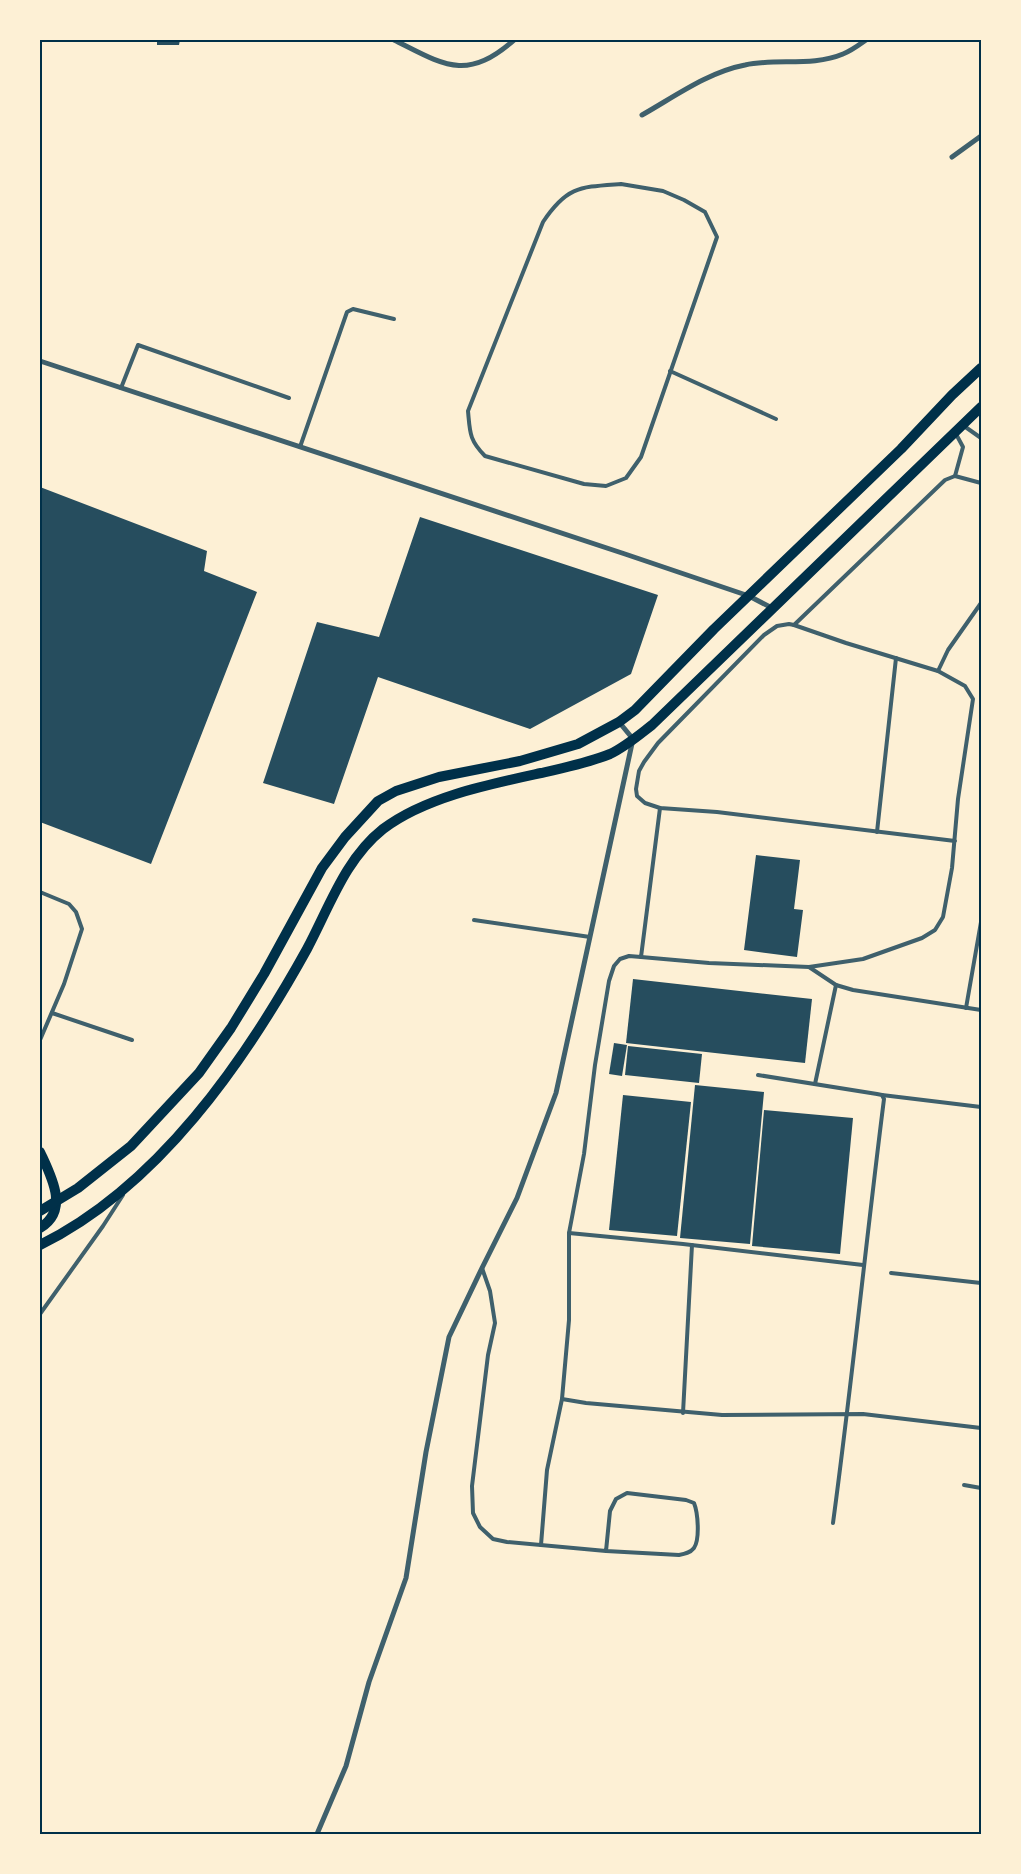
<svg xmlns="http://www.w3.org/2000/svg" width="1021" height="1874" viewBox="0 0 1021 1874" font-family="Jost,sans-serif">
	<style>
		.building { fill: #264d5e }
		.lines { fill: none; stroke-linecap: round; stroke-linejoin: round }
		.service { stroke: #3f606c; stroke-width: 4 }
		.minor { stroke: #3f606c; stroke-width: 5 }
		.secondary { stroke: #003049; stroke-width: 10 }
		.neatline { fill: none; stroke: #003049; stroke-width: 2 }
	</style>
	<rect width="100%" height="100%" fill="#fdf0d5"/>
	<g class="building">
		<polygon points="157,40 180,40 179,45 157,45"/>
		<polygon points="40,487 207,551 204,571 257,592 151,864 40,822"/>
		<polygon points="420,517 658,595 631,674 530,729 378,677 334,804 263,783 317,622 379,637"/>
		<polygon points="756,855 800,860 794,909 803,910 797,957 744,950"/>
		<polygon points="633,979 812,999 805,1063 626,1043"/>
		<polygon points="614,1043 627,1045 622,1076 609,1074"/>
		<polygon points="628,1046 702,1054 699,1083 625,1075"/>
		<polygon points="695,1085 764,1092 750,1244 680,1238"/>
		<polygon points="623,1095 691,1102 677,1236 609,1230"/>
		<polygon points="764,1110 853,1118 840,1254 752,1246"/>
	</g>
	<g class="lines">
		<g class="service">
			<path d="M621 184 663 191 684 200 705 212 717 237 641 457 626 478 606 486 584 484 485 456C469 440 470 432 468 411L543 222C567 186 580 187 621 184Z"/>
			<polyline points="670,371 776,419"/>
			<polyline points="121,388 138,345 289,398"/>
			<polyline points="964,426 981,438"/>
			<polyline points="300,447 347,312 353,309 394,319"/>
			<polyline points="955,476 963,447 956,434"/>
			<polyline points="794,625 945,480 955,476 981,483"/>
			<polyline points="938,671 948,650 981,603"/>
			<polyline points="877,832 896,658"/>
			<polyline points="40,892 69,904 76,912 82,929 64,984 40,1040"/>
			<polyline points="474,920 590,937"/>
			<polyline points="641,957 709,963 809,967 863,959 922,938 935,930 943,917 952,868 958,799 973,699 965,686 938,671 846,643 794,625 789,624 777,626 764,635 658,743 644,762 639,771 636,789 637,796 645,803 660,808 717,812 955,841"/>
			<polyline points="809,967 836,985 853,990 981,1010"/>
			<polyline points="966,1008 981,922"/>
			<polyline points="52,1013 132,1040"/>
			<path d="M758 1075 877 1094 882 1095 884 1099C866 1241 852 1382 833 1523"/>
			<polyline points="815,1084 836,985"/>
			<polyline points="882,1095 981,1107"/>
			<polyline points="569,1233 683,1244 863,1265"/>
			<path d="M482 1268 490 1291 495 1323 488 1355 472 1486 473 1513 480 1527 493 1539 507 1542 606 1551 679 1555C685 1554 690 1553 694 1548 700 1539 698 1513 694 1503L686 1500 627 1493 616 1499 610 1511 606 1551"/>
			<polyline points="891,1273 981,1283"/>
			<polyline points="40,1314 103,1226 123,1195"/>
			<polyline points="562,1399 586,1403 722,1415 863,1414 981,1428"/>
			<polyline points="683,1413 692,1245"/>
			<polyline points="964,1485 981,1488"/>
			<polyline points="541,1545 547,1470 562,1399 569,1320 569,1233 584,1154 595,1065 609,981 614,966 620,959 629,956 641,957 660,808"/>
		</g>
		<g class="minor">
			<path d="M394 40C444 65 466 82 514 40"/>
			<path d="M642 115C674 97 708 72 745 65 777 58 812 67 843 54 851 51 859 45 866 40"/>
			<polyline points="952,157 981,136"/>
			<polyline points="40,361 625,554 749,596 772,608"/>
			<polyline points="317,1834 346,1766 369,1682 406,1578 426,1452 449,1337 482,1268 517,1198 556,1093 633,739 619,722"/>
		</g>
		<g class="secondary">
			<path d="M40 1152C51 1176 70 1210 40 1228"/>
			<polyline points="40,1211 78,1188 131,1146 199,1073 231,1028 264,974 322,868 345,837 378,801 396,791 439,777 520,761 578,744 619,722 635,710 714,629 901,449 952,395 981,368"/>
			<path d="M40 1245C158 1187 245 1061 307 949 329 908 345 859 383 829 425 797 490 784 541 773 564 768 588 763 610 754 625 747 639 735 652 725L981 407"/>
		</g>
	</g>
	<rect width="1021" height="1874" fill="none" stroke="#fdf0d5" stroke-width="82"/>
	<rect x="41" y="41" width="939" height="1792" class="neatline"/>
</svg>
